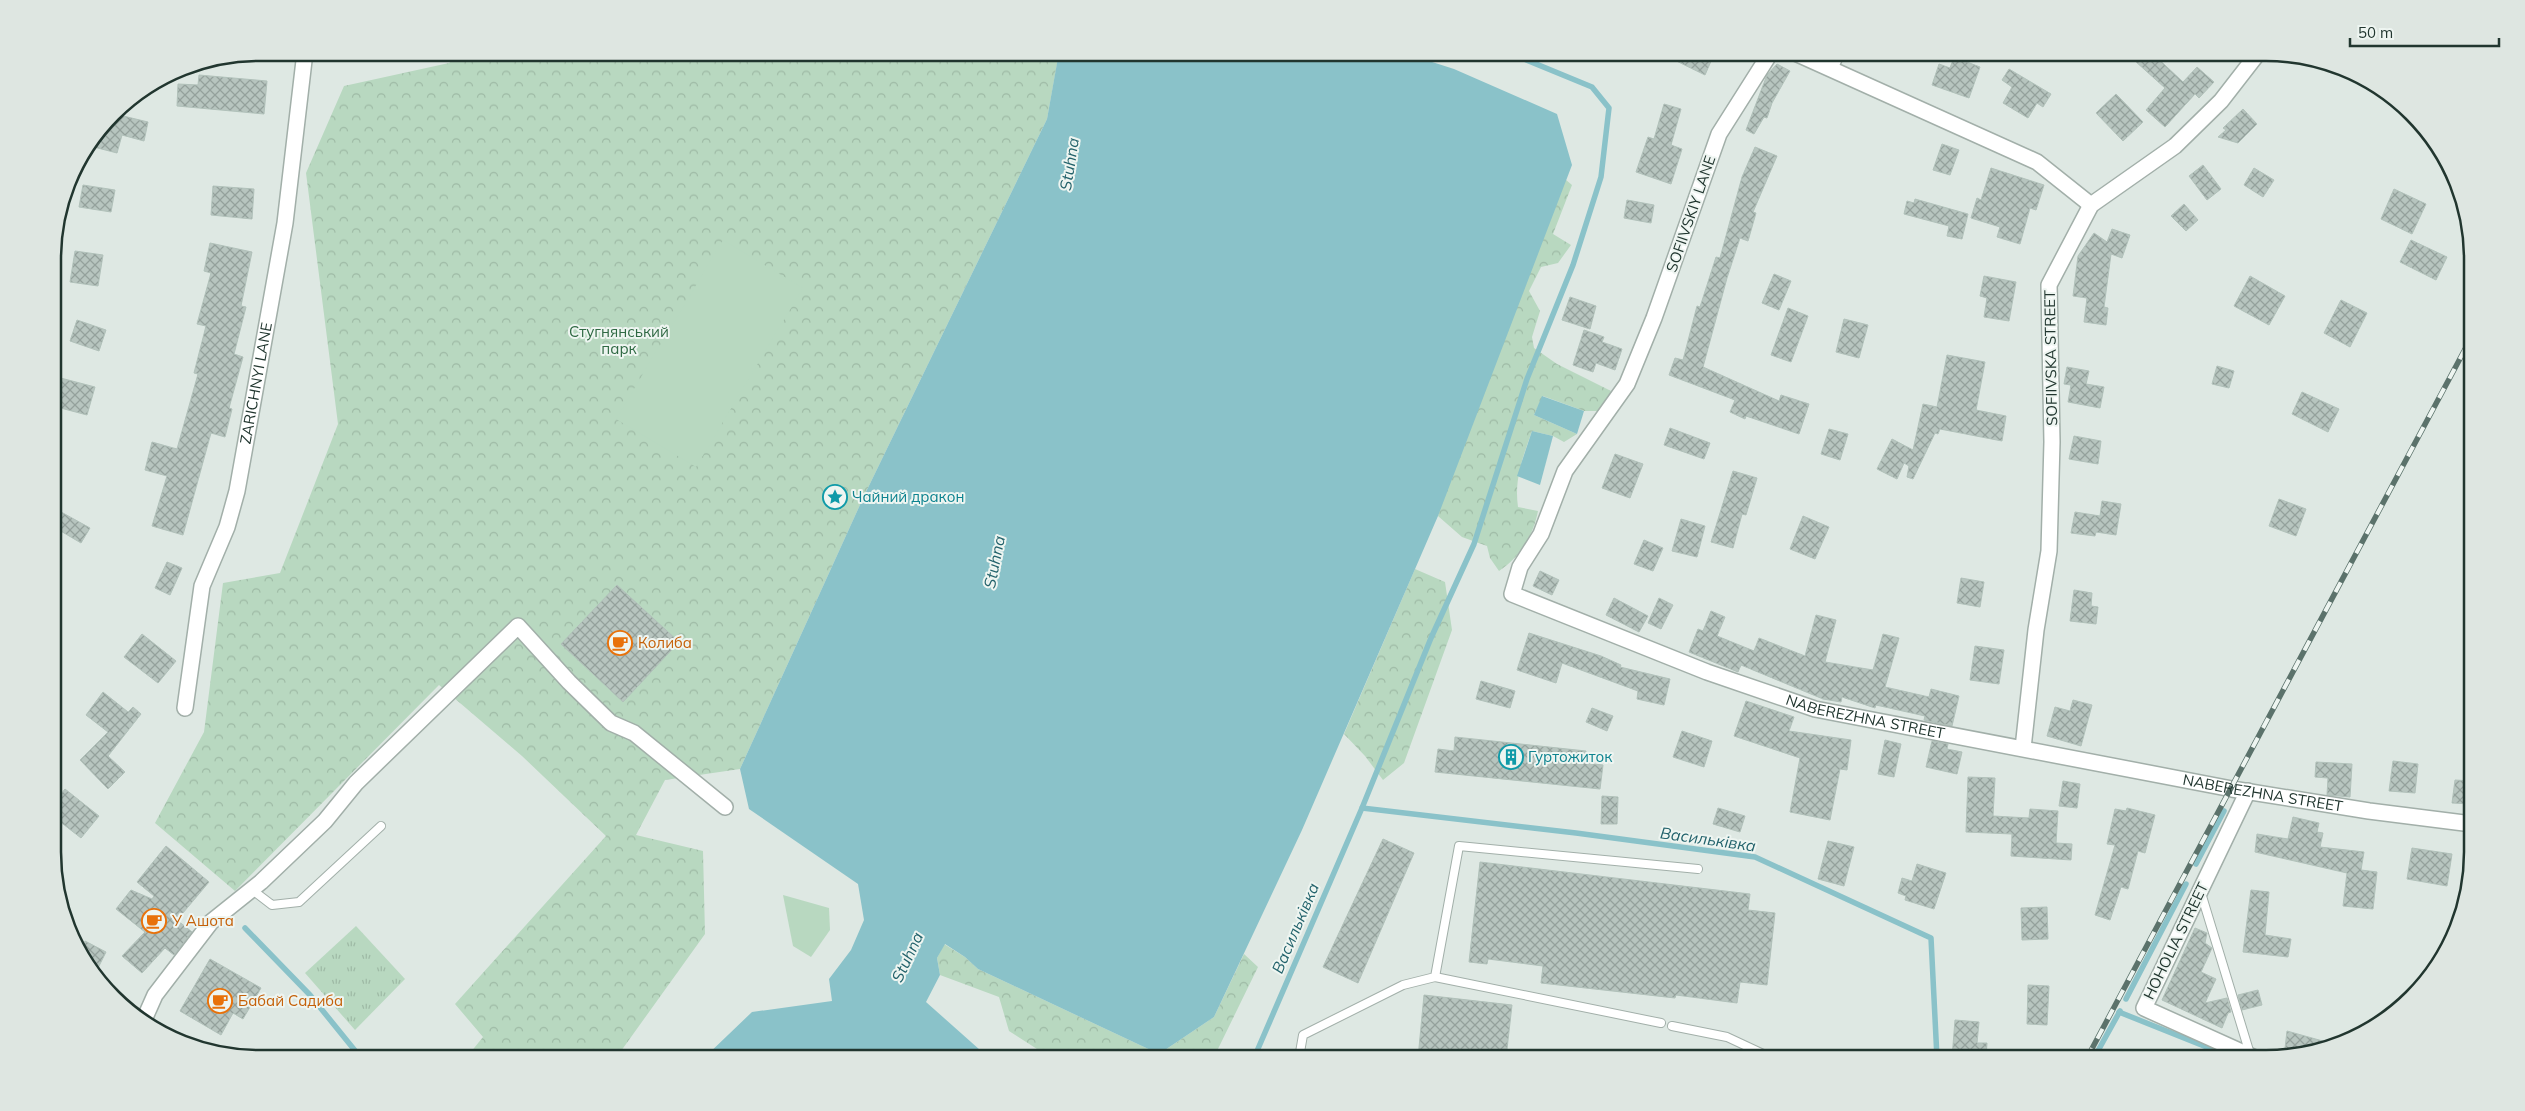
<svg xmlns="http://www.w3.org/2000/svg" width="2525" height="1111" viewBox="0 0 2525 1111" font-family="Mulish,sans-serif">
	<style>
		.forest { fill: url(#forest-crowns) }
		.park { fill: url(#park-tufts) }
		.pitch { fill: #b8d8c0 }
		.water { fill: #8ac2c9 }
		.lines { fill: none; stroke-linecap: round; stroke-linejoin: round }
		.stream { stroke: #8ac2c9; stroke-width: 5.5 }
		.building { fill: url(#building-cross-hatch); stroke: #b1c1ba }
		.lane-casing { stroke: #a2afa9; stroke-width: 10 }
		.street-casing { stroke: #a2afa9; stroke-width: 18 }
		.lane { stroke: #fff; stroke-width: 8 }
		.street { stroke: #fff; stroke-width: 15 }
		.rail-casing { stroke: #5b726b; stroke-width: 5.5 }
		.rail { stroke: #eef5f1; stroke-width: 4; stroke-dasharray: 11; stroke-linecap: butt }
		.labels { text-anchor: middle; stroke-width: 4; stroke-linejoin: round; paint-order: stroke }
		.street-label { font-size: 15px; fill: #21362f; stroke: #eef5f1 }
		.park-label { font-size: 15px; fill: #2f6943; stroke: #eef5f1 }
		.culture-label { font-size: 15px; fill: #0d838f; stroke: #eef5f1; text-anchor: start }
		.food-label { font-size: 15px; fill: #c56008; stroke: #eef5f1; text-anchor: start }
		.water-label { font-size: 16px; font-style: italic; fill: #22626b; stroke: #eef5f1 }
		.rim { fill: none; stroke: #21362f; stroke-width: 2.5 }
	</style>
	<defs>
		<pattern id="forest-crowns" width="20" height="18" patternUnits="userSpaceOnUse" patternTransform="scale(1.25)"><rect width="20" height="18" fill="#b8d8c0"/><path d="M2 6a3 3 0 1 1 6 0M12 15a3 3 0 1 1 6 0" fill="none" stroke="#9ebaa5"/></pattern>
		<pattern id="park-tufts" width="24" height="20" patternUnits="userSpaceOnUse" patternTransform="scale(1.25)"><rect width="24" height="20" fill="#b8d8c0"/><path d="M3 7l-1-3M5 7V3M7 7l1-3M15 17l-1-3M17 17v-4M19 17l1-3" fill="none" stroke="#9ebaa5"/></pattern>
		<pattern id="building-cross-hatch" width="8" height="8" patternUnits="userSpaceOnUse" patternTransform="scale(1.25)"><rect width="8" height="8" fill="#b7c5bf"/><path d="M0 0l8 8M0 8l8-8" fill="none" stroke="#94a19c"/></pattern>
	</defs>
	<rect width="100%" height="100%" fill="#dee8e3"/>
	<g class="forest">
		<polygon points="464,52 1059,53 1047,119 864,496 740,769 665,780 636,835 703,851 705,934 616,1058 466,1058 483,1037 455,1004 606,836 522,756 439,685 235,891 155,823 204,732 223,583 280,573 338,424 306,173 344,86 449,63"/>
		<path d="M1552 168 1572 185 1553 234 1571 245 1558 263 1541 267 1529 291 1540 311 1532 337 1534 348 1557 364 1611 391 1601 411H1584L1543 396 1534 415 1577 434 1564 442 1553 436 1532 431C1523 457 1514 479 1518 507L1538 511C1533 536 1520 557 1499 571L1490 558 1487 546 1462 537 1438 516 1461 391Z"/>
		<polygon points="1415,569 1445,582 1452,630 1404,763 1383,780 1365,756 1344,734"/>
		<polygon points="944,944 965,957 978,969 1159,1054 1214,1017 1244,954 1258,967 1217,1051 1208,1058 1051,1058 1009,1031 999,997 940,975 937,958"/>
	</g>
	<polygon class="park" points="356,926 405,979 355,1030 305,973"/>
	<g class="pitch">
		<polygon points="723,240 803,288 696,467 616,419"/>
		<polygon points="783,895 829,908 830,930 811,957 793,946"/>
	</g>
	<g class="water">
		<polygon points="1059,52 1404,53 1454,69 1557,114 1572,165 1438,516 1302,830 1214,1017 1159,1054 978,969 965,957 945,944 937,958 940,975 926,1002 989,1058 704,1058 752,1012 832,1001 829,979 851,950 864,920 858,884 749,809 740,769 864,496 1047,119"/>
		<polygon points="1542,396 1584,411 1577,434 1534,415"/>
		<polygon points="1532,431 1553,436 1540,485 1517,476"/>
	</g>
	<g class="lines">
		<g class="stream">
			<polyline points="1362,808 1576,833 1755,857 1931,938 1937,1058"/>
			<polyline points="2196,864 2224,811"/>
			<polyline points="245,928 310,995 361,1058"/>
			<polyline points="2126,999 2186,884"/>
			<polyline points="2119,1012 2234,1058"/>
			<polyline points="1254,1058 1362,808 1431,638 1474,544 1527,379 1573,265 1601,177 1609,108 1592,87 1507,52"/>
			<polyline points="2094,1058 2120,1011"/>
		</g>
	</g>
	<g class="building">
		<polygon points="1658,52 1715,52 1705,75"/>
		<polygon points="2143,52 2151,52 2183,82 2197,67 2214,82 2199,98 2195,94 2165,127 2146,110 2165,88 2135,61"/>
		<polygon points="1954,57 1980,67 1969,98 1932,85 1939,64 1950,68"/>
		<polygon points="1777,64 1790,71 1772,103 1767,118 1764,117 1754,134 1746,130 1767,75"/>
		<polygon points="2009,69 2051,94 2043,107 2037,103 2028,118 2003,103 2012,87 2002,80"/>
		<polygon points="199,75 267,81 264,114 177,106 178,84 198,85"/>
		<polygon points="2116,94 2143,122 2123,141 2096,113"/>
		<polygon points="1664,104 1681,109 1671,145 1682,149 1671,184 1636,172 1648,137 1654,139"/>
		<polygon points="2243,109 2257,124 2238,143 2218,137 2226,130 2223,128"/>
		<polygon points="115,114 148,122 144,141 122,135 117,153 90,146"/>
		<polygon points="1942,144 1959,150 1950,175 1933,170"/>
		<polygon points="1755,147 1777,156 1753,212 1756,213 1748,241 1740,238 1727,278 1703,367 1779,401 1781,395 1809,404 1799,434 1746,416 1745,419 1730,412 1735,400 1669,375 1675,358 1683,360 1697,306 1700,307 1716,257 1720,258 1742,177"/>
		<polygon points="2203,165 2221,189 2207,200 2189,176"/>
		<polygon points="1991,168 2044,185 2036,210 2030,208 2020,244 1997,237 2000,227 1971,218 1977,198 1981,200"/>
		<polygon points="2254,168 2274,180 2263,197 2244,185"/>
		<polygon points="83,185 115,190 111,212 79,207"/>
		<polygon points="213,186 254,189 252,219 211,215"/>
		<polygon points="2394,189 2426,204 2412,234 2381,219"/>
		<polygon points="1915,199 1968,214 1962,239 1947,236 1949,226 1904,214 1907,201 1914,203"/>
		<polygon points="1627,200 1654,205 1651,223 1624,218"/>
		<polygon points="2184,204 2198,220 2186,231 2171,216"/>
		<polygon points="2112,229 2130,235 2122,258 2111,254 2104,307 2108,308 2106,325 2084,322 2087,298 2073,296 2078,256 2094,233 2107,242"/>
		<polygon points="2411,240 2447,257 2436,280 2400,262"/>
		<polygon points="210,243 252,252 241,306 246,307 234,354 243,357 229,408 232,409 225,437 211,433 183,535 152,526 167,476 145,470 152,442 177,449 198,374 194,373 206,326 197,324 211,273 204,271"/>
		<polygon points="75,251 103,255 98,286 70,282"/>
		<polygon points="1774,274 1791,281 1779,310 1762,303"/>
		<polygon points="1984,276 2016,282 2009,321 1984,317 1987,298 1980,296"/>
		<polygon points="2250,276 2285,296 2269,325 2234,306"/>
		<polygon points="1570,297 1596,306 1590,329 1562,320"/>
		<polygon points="2341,300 2367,313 2350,347 2324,333"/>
		<polygon points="1788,308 1808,316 1791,362 1771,355"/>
		<polygon points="1844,319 1868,325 1859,358 1836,352"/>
		<polygon points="77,320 106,330 99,351 70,341"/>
		<polygon points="1584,330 1604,337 1602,342 1622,349 1615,370 1596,363 1593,372 1573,365"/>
		<polygon points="1947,355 1985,362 1976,410 2006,416 2002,441 1940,429 1938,434 1935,433 1913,479 1907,477 1909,466 1904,463 1897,479 1877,469 1892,439 1913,450 1923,404 1937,407"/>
		<polygon points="2217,366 2234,371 2229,388 2212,384"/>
		<polygon points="2067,367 2089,371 2086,384 2104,387 2100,408 2068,402 2071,385 2064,384"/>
		<polygon points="53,376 95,387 87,415 53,406"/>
		<polygon points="2302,392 2339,409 2328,432 2292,414"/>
		<polygon points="1670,428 1710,443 1704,459 1664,445"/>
		<polygon points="1829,429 1848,434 1840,460 1821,454"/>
		<polygon points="2074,436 2101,441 2098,464 2069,459"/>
		<polygon points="1615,454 1643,464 1630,498 1602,488"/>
		<polygon points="1733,471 1757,478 1746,515 1742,514 1733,548 1711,542"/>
		<polygon points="2279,499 2306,509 2296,536 2269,526"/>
		<polygon points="2102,501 2121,504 2116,535 2096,532 2095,536 2071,533 2075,512 2100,516"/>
		<polygon points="54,508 90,528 81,543 54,527"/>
		<polygon points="1803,516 1829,527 1815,559 1790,549"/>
		<polygon points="1681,519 1705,526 1697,557 1672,551"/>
		<polygon points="1644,540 1663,548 1653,571 1634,564"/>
		<polygon points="167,562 182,568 170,595 155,588"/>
		<polygon points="1540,571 1559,580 1552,595 1533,586"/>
		<polygon points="1961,578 1984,582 1980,607 1957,603"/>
		<polygon points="617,585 679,642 623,702 561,644"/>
		<polygon points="2074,590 2092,593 2091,606 2098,607 2096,624 2070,621"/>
		<polygon points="1614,598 1648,616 1639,632 1606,615"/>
		<polygon points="1659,598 1673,605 1661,629 1648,623"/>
		<polygon points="1711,611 1725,617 1717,636 1754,651 1759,638 1805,656 1816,615 1836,620 1825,662 1873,670 1883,634 1899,638 1885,687 1929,697 1931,689 1959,696 1952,726 1924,720 1925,716 1876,705 1875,708 1842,697 1841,702 1823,699 1741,665 1738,672 1689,652 1698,629 1703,631"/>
		<polygon points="1529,633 1601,656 1621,665 1620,667 1670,679 1664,705 1637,699 1638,691 1562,663 1556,683 1517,670"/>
		<polygon points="142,634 176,661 158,683 124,657"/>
		<polygon points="1975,646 2004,650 1999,684 1970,680"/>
		<polygon points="1481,681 1515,691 1510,708 1476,699"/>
		<polygon points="103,692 128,712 133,707 141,714 108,756 125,772 108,789 80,760 108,732 86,715"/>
		<polygon points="2073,700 2092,705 2081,746 2047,736 2055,707 2070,711"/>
		<polygon points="1746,701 1794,717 1789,731 1851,740 1847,770 1840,769 1830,820 1790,812 1800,758 1734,736"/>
		<polygon points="1592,708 1613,716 1607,731 1586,722"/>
		<polygon points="1682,731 1712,741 1704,767 1673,757"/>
		<polygon points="1455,737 1586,751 1585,763 1603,765 1600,789 1435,772 1438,749 1454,751"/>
		<polygon points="1885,740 1901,744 1894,777 1878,774"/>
		<polygon points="1932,741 1948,744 1947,749 1962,752 1957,774 1926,767"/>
		<polygon points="2393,761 2418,764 2415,793 2389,791"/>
		<polygon points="2316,762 2352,764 2350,797 2327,795 2328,778 2315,777"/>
		<polygon points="1968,777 1995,778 1993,816 2029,818 2030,809 2058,811 2056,843 2072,844 2071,860 2011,856 2012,834 1966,832"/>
		<polygon points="2455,780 2472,781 2472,804 2452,803"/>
		<polygon points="2063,781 2080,784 2077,808 2059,806"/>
		<polygon points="65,789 99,816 81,838 54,817 54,803"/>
		<polygon points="1602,796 1618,797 1617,824 1601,824"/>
		<polygon points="1718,808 1745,816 1740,832 1713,824"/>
		<polygon points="2127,808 2155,815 2145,853 2138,851 2128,889 2121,887 2110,920 2095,915 2115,845 2107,844 2115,809 2126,811"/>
		<polygon points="2293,817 2319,823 2317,832 2323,833 2320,847 2364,852 2361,870 2377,872 2373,909 2343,906 2347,873 2255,852 2257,834 2288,839"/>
		<polygon points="1383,839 1414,853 1358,983 1323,967"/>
		<polygon points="1828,841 1854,847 1844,886 1818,879"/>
		<polygon points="166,846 209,882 177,920 192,932 174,955 165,948 142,973 122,956 145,932 116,909 131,890 152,899 154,896 137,882"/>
		<polygon points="2412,848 2452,854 2447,886 2407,879"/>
		<polygon points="1480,862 1750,894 1748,910 1775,913 1767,985 1740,982 1737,1003 1676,995 1675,998 1541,983 1543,966 1488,959 1487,964 1469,962"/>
		<polygon points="1917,864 1946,873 1934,909 1905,900 1906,896 1898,893 1902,878 1912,881"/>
		<polygon points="2251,890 2269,892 2265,935 2291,939 2288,957 2243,952"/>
		<polygon points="2047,907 2048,939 2022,940 2021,908"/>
		<polygon points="2195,928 2207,933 2205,943 2212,948 2201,972 2216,979 2205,1003 2227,998 2231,1012 2228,1013 2222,1028 2162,1000"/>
		<polygon points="85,941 106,952 94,976 80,952"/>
		<polygon points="210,959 261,988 243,1019 233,1013 221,1035 180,1011"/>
		<polygon points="2028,985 2049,986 2047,1025 2027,1024"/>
		<polygon points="2258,990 2262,1005 2242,1010 2238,995"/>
		<polygon points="1424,995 1512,1005 1506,1058 1418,1058"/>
		<polygon points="1955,1020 1979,1022 1977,1043 1987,1043 1986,1058 1952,1058"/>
		<polygon points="2287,1031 2337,1045 2284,1057"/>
	</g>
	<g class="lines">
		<defs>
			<g id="lane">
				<polyline points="251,889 272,905 299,902 381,826"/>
				<polyline points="2201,893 2250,1054"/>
				<polyline points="1435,977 1661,1023"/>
				<polyline points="1672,1026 1727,1037 1772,1058"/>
				<polyline points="1299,1058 1303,1035 1403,985 1435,977 1459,846 1698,869"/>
			</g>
			<g id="street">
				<path id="s1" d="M1771 52 1719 134 1654 318 1627 384 1565 471 1541 534 1520 567 1512 594 1707 672 1815 709 2232 789 2369 811 2472 824"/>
				<polyline points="1793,52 2037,162 2091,205"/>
				<polyline points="1830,68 1837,52"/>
				<path id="s2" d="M185 708 202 586 227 527 237 491 285 223 305 52"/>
				<polyline points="2023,748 2036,630 2049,551 2052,442 2049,285 2091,205 2175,146 2221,101 2259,52"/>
				<polyline points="2248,791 2144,1008 2255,1058"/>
				<polyline points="143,1022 155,995 211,922 261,882 325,821 356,783 518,626 569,682 611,723 634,733 725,807"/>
			</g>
		</defs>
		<use href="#lane" class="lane-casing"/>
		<use href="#street" class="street-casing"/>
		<use href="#lane" class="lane"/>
		<use href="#street" class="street"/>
		<defs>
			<polyline id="rail" points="2087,1058 2471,338"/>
		</defs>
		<use href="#rail" class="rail-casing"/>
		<use href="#rail" class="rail"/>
	</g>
	<defs>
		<symbol id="sight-ring" viewBox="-11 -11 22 22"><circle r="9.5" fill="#eef5f1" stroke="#0f9aa8" stroke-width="1.5"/><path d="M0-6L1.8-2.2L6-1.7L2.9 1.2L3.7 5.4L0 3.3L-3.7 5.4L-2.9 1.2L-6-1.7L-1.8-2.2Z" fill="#0f9aa8"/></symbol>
		<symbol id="cafe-ring" viewBox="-11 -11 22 22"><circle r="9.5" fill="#eef5f1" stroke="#e8710a" stroke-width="1.5"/><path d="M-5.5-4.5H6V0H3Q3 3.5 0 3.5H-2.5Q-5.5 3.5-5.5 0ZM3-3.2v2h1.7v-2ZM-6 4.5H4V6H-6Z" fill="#e8710a"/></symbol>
		<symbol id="building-ring" viewBox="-11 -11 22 22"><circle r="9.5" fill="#eef5f1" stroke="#0f9aa8" stroke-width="1.5"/><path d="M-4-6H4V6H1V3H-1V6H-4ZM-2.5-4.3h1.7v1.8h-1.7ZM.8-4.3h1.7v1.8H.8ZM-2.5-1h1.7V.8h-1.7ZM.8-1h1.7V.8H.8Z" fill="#0f9aa8"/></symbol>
	</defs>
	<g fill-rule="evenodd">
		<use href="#sight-ring" x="821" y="483" width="28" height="28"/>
		<use href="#cafe-ring" x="606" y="629" width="28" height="28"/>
		<use href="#building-ring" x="1497" y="743" width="28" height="28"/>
		<use href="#cafe-ring" x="140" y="907" width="28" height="28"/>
		<use href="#cafe-ring" x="206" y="987" width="28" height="28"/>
	</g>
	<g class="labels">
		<g class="street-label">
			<text transform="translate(1691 214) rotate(-71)" y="5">SOFIIVSKIY LANE</text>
			<text transform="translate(2051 358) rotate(-91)" y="5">SOFIIVSKA STREET</text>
			<text dy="5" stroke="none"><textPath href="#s2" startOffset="334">ZARICHNYI LANE</textPath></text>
			<text dy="5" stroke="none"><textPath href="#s1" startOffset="980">NABEREZHNA STREET</textPath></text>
			<text dy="5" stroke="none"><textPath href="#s1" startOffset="1385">NABEREZHNA STREET</textPath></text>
			<text transform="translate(2176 941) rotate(-64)" y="5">HOHOLIA STREET</text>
		</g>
		<g class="park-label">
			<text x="619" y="337">Стугнянський<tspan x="619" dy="17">парк</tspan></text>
		</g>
		<g class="culture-label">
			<text x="852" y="502">Чайний дракон</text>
			<text x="1528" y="762">Гуртожиток</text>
		</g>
		<g class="food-label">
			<text x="638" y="648">Колиба</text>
			<text x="172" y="926">У Ашота</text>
			<text x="238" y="1006">Бабай Садиба</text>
		</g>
		<g class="water-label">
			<text transform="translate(1069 164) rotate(-81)" y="6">Stuhna</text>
			<text transform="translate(994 562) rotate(-79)" y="6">Stuhna</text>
			<text transform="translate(1708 839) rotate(8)" y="6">Васильківка</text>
			<text transform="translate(1295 928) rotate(-67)" y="6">Васильківка</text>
			<text transform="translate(907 957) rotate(-65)" y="6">Stuhna</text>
		</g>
	</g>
	<path d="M0 0H2525V1111H0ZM259 61H2266A198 198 0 0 1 2464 259V852A198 198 0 0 1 2266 1050H259A198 198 0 0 1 61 852V259A198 198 0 0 1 259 61Z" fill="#dee6e1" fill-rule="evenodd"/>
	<path class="rim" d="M259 61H2266A198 198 0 0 1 2464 259V852A198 198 0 0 1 2266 1050H259A198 198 0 0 1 61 852V259A198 198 0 0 1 259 61Z"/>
	<path d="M2350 38v8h149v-8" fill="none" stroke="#21362f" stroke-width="2.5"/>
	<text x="2358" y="38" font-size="15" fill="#21362f" stroke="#eef5f1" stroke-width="4" paint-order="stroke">50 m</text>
</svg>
